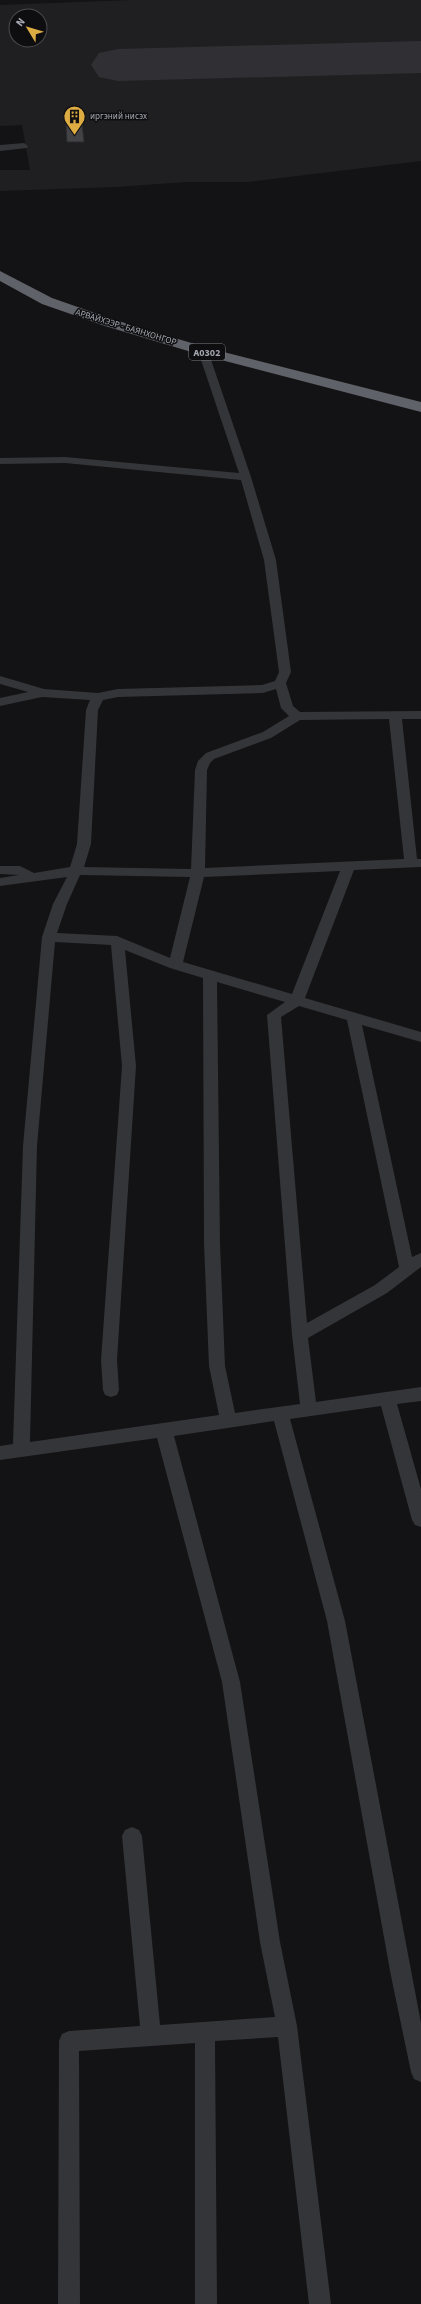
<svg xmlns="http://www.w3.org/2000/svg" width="421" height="2304" viewBox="0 0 421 2304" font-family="'Source Sans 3',sans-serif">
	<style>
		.built { fill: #1f1f21; fill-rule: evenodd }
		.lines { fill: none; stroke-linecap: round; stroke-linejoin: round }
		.runway { fill: #303034; fill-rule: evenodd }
		.building { fill: #424347; stroke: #2d2d30 }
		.minor { fill: #343538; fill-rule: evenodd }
		.highway { fill: #606269; fill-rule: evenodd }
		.labels { text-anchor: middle; stroke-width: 3; stroke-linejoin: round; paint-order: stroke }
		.far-poi-label { font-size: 9px; fill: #a6a9b3; stroke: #0e0d0f; text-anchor: start }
		.far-street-label { font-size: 9px; fill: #a6a9b3; stroke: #0e0d0f }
		.shield { fill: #0e0d0f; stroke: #787a82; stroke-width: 1 }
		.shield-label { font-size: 10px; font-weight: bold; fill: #a6a9b3 }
	</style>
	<rect width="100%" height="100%" fill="#131214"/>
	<path class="built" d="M132 0H421V161L247 182H186L116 187 0 191V170H30L22 125 0 126V5ZM16 16H40V40H16Z"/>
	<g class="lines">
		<polygon class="runway" points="421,41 421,73 118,81 99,77 91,65 99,53 118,49"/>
	</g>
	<polygon class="building" points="82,124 84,142 67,142 66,125"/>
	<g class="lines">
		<g class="minor">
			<polygon points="24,143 28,146 27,148 0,151 0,145"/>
			<path d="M203 348 208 351 251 477 276 560 291 672 286 683 293 706 300 712 421 711V719H402L417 859H421V867L354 870 305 998 421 1032V1042L362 1025 412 1257 421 1253V1267L387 1293 308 1338 316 1402 421 1387V1401L397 1404 421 1489V1527L415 1525 412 1520 381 1406 290 1419 345 1621 421 2023V2082L414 2079 411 2072 391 1976 327 1621 274 1421 174 1436 240 1682 280 1942 297 2026 331 2304H309L278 2037 215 2041 217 2304H195V2043L79 2051 80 2304H58L59 2041 62 2034 69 2031 140 2026 122 1836 125 1830 132 1827 139 1830 142 1836 160 2025 275 2017 260 1942 222 1682 157 1438 0 1460V1446L13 1444 23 1146 42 937 53 904 67 877 0 886V878L19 875 0 874V866H20L34 873 70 867 77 844 86 710 90 700 42 697 0 706V698L28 692 0 684V676L44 689 98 693 118 689 262 685 275 681 279 672 264 560 241 480 65 463 0 464V458L65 457 239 473 198 351ZM276 689 281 708 289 716 263 732 206 753 198 761 195 770 191 869 84 867 91 844 98 710 103 700 118 697 263 693ZM389 719 404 859 205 868 207 770 210 763 214 759 271 738 300 720ZM340 871 292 994 183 962 204 877ZM80 875 190 877 170 958 117 936 57 933 67 904ZM55 942 111 945 122 1066 101 1360 103 1390 105 1395 111 1397 117 1395 119 1390 117 1360 136 1066 125 950 170 968 203 978 204 1244 209 1366 219 1415 30 1442 37 1146ZM217 982 285 1002 267 1015 292 1335 300 1404 235 1413 225 1366 220 1244ZM299 1006 347 1020 399 1267 375 1285 307 1323 281 1017Z"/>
		</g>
		<polygon class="highway" points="0,271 52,298 115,320 208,348 421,402 421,412 198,354 105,326 42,304 0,281"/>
	</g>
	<defs>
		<symbol id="building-pin" viewBox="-11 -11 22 30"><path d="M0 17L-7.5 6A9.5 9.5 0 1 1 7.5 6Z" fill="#ddac42" stroke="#0e0d0f"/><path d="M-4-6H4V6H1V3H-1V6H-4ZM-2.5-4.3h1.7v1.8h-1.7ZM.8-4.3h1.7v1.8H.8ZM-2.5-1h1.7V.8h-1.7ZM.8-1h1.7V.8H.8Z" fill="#111"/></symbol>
	</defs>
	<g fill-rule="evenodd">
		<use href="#building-pin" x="62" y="104" width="25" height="34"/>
	</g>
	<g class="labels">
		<g class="far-poi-label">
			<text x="90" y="119">иргэний нисэх</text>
		</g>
		<g class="far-street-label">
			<text transform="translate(126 327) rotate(17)" y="3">АРВАЙХЭЭР - БАЯНХОНГОР</text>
		</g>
		<rect class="shield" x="189" y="344" width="36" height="16" rx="3"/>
		<g class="shield-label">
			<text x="207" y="356">A0302</text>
		</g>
	</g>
	<g transform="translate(28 28) rotate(308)"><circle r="19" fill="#0e0d0f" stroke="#4b4b51"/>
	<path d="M0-3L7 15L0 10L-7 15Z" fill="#ddac42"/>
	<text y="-6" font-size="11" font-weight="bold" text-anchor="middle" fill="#a6a9b3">N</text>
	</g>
</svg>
